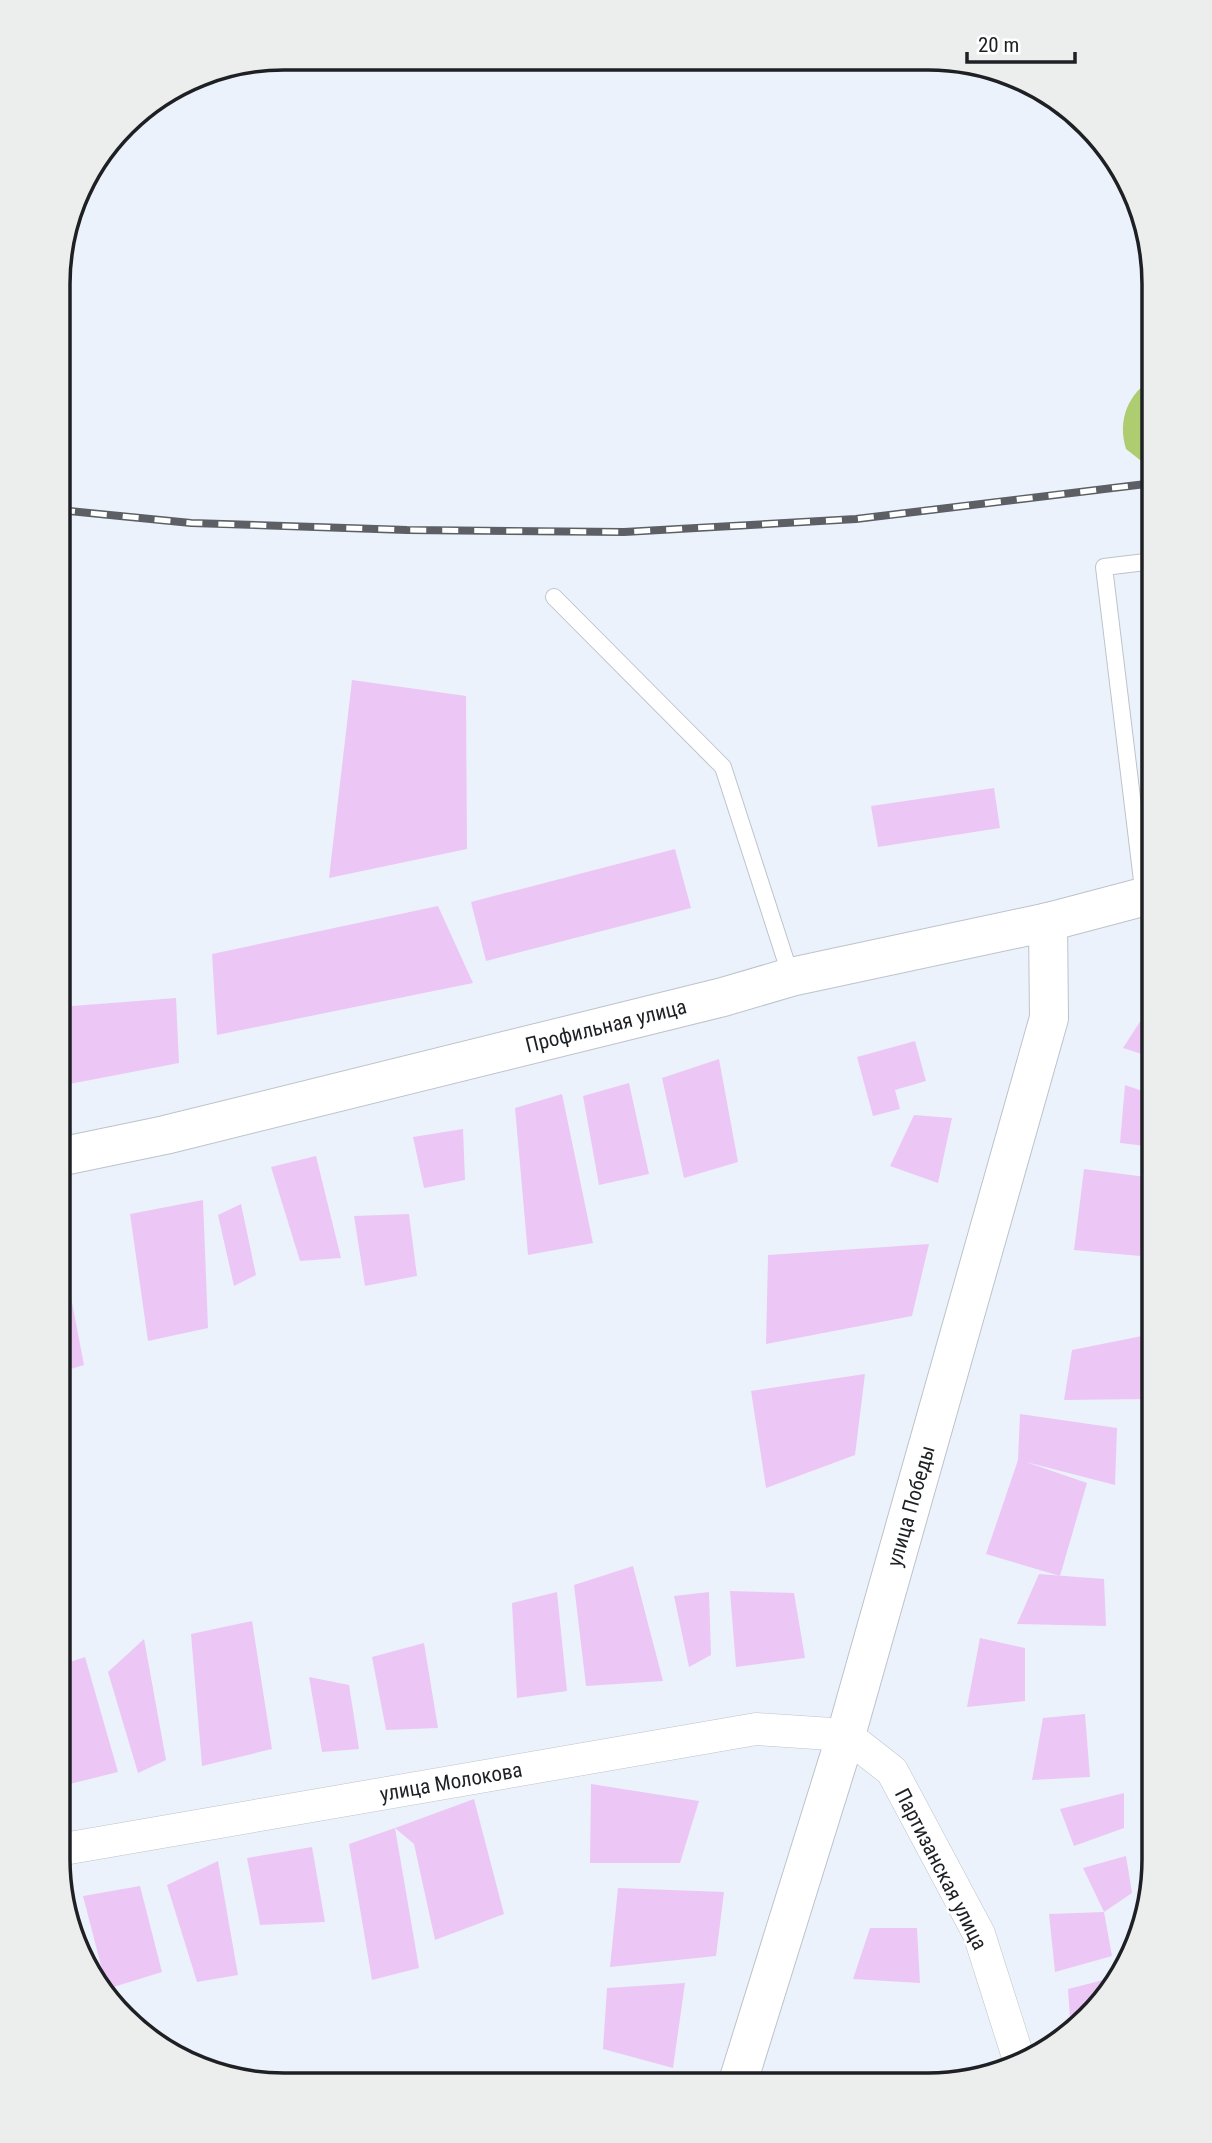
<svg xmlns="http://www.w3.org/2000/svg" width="1212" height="2143" viewBox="0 0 1212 2143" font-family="'Roboto Condensed',sans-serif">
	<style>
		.green { fill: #aecd71 }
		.building { fill: #ecc7f6 }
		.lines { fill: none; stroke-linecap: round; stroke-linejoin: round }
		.service-casing { stroke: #bdc3cb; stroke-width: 18 }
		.minor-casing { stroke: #bdc3cb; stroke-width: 33 }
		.primary-casing { stroke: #bdc3cb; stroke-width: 40 }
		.service { stroke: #fff; stroke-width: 16 }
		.minor { stroke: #fff; stroke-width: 32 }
		.primary { stroke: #fff; stroke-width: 38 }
		.rail-casing { stroke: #5c6065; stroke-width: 8 }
		.rail { stroke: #fefffe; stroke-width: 5; stroke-dasharray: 16; stroke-linecap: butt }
		.labels { text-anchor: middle; stroke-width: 5; stroke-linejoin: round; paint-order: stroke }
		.street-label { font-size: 21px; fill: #1e2024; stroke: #fefffe }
		.rim { fill: none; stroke: #1e2024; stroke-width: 3.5 }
	</style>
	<rect width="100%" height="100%" fill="#ecf2fb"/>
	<path class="green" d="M1154 378V471L1126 449C1117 420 1128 393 1154 378Z"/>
	<g class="building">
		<polygon points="1154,579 1154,604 1153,604 1149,580"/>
		<polygon points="352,680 466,696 467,849 329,878"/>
		<polygon points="994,788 1000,828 878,847 871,806"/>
		<polygon points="675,849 691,908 486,961 471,902"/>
		<polygon points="438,906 473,983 217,1035 212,954"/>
		<polygon points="176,998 179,1063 59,1086 59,1007"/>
		<polygon points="1154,1000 1154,1058 1123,1048"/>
		<polygon points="915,1041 926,1081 895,1090 900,1109 873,1116 857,1057"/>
		<polygon points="719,1059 738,1162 684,1178 662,1078"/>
		<polygon points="629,1083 649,1174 599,1185 583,1096"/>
		<polygon points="1125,1085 1154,1095 1154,1147 1120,1143"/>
		<polygon points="562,1094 593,1243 528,1255 515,1108"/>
		<polygon points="914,1115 952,1118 938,1183 890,1166"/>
		<polygon points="463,1129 465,1180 424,1188 413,1137"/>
		<polygon points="316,1156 341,1258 300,1261 271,1167"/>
		<polygon points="1084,1169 1154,1178 1140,1256 1074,1250"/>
		<polygon points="203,1200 208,1328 148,1341 130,1214"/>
		<polygon points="241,1204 256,1275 234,1286 218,1215"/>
		<polygon points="409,1214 417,1276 365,1286 354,1216"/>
		<polygon points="58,1229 84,1365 58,1373"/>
		<polygon points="929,1244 912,1316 766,1344 768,1255"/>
		<polygon points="1142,1336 1146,1399 1064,1400 1072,1350"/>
		<polygon points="865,1374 855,1455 766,1488 751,1391"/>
		<polygon points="1020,1414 1117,1428 1115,1485 1026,1462 1087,1483 1060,1576 986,1554 1018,1460"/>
		<polygon points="633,1566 663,1681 586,1686 574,1585"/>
		<polygon points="1039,1574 1104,1579 1106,1626 1017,1624"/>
		<polygon points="730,1591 794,1593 805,1658 736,1667"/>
		<polygon points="557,1592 567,1691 517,1698 512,1603"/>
		<polygon points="709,1592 711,1655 689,1667 674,1596"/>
		<polygon points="252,1621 272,1749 202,1766 191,1634"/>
		<polygon points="980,1638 1025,1648 1025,1701 967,1707"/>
		<polygon points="144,1639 166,1760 138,1773 108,1672"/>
		<polygon points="424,1643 438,1728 386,1730 372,1657"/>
		<polygon points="85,1657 118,1772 58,1787 58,1666"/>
		<polygon points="309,1677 349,1685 359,1749 322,1752"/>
		<polygon points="1085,1714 1090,1777 1032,1780 1043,1718"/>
		<polygon points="591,1784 699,1801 680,1863 590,1863"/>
		<polygon points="1124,1793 1124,1828 1074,1846 1060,1809"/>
		<polygon points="474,1799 504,1914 435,1940 414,1844 395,1828"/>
		<polygon points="395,1828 419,1968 372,1980 349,1844"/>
		<polygon points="312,1847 325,1922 260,1925 247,1858"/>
		<polygon points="1126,1856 1132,1893 1104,1912 1083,1868"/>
		<polygon points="218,1861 238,1975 197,1982 167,1885"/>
		<polygon points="140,1886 162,1972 107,1989 83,1896"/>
		<polygon points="618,1888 724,1892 716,1956 610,1967"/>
		<polygon points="1104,1912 1112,1956 1055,1972 1049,1914"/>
		<polygon points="870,1928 917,1928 920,1983 853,1979"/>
		<polygon points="1119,1976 1108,1996 1071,2033 1068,1989"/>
		<polygon points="685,1983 673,2068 603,2049 607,1988"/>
	</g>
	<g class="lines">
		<defs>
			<g id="service">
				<polyline points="554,597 723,767 791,977"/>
				<polyline points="1144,897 1104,567 1154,561"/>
			</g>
			<polyline id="minor" points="58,1850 756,1729 846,1735 892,1771 979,1934 1020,2063"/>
			<g id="primary">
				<polyline points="59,1157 165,1135 723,997 791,977 1048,922 1154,894"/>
				<polyline points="737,2085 846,1735 1049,1018 1048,922"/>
			</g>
		</defs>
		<use href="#service" class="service-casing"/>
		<use href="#minor" class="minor-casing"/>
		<use href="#primary" class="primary-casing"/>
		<use href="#service" class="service"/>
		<use href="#minor" class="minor"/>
		<use href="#primary" class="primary"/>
		<defs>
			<polyline id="rail" points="59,510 191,523 407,530 624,532 856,519 1154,483"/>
		</defs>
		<use href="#rail" class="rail-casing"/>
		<use href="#rail" class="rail"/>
	</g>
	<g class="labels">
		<g class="street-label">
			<text transform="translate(606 1026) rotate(-14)" y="7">Профильная улица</text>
			<text transform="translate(911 1506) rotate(-74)" y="7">улица Победы</text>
			<text transform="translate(451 1782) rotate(-10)" y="7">улица Молокова</text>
			<text transform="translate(941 1869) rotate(63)" y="7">Партизанская улица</text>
		</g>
	</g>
	<path d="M0 0H1212V2143H0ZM284 70H928A214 214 0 0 1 1142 284V1859A214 214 0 0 1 928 2073H284A214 214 0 0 1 70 1859V284A214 214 0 0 1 284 70Z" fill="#eceded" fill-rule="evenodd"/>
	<path class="rim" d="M284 70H928A214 214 0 0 1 1142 284V1859A214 214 0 0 1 928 2073H284A214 214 0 0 1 70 1859V284A214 214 0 0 1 284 70Z"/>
	<path d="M967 52v10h108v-10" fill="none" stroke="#1e2024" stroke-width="3.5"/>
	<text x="978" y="52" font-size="21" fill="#1e2024" stroke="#fefffe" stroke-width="5" paint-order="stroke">20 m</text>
</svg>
